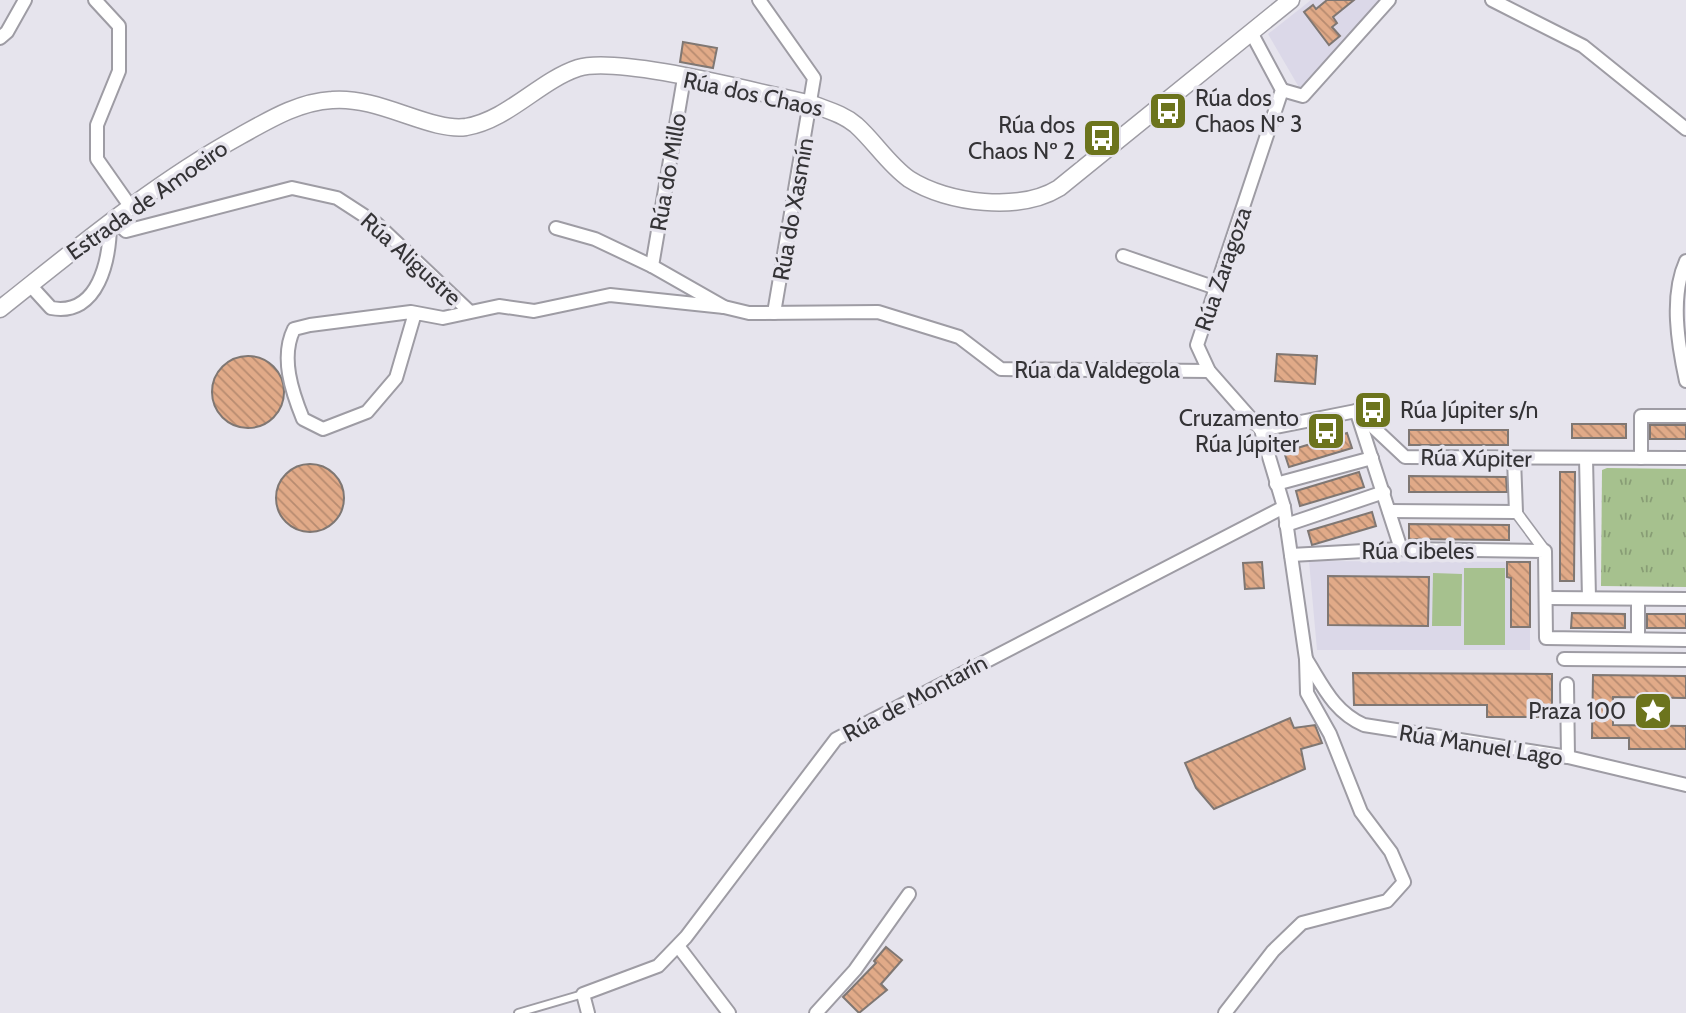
<svg xmlns="http://www.w3.org/2000/svg" width="1686" height="1013" viewBox="0 0 1686 1013" font-family="Cabin,sans-serif">
	<style>
		.built { fill: #dbd8e8 }
		.park { fill: url(#park-tufts) }
		.pitch { fill: #a6c18e }
		.building { fill: url(#building-back-hatch); stroke: #7f7773; stroke-width: 2 }
		.lines { fill: none; stroke-linecap: round; stroke-linejoin: round }
		.service-casing { stroke: #9e9ca4; stroke-width: 10 }
		.pedestrian-casing { stroke: #9e9ca4; stroke-width: 13 }
		.minor-casing { stroke: #9e9ca4; stroke-width: 16 }
		.tertiary-casing { stroke: #9e9ca4; stroke-width: 19 }
		.service { stroke: #fff; stroke-width: 6 }
		.pedestrian { stroke: #fff; stroke-width: 10 }
		.minor { stroke: #fff; stroke-width: 12 }
		.tertiary { stroke: #fff; stroke-width: 16 }
		.labels { text-anchor: middle; stroke-width: 7; stroke-linejoin: round; paint-order: stroke }
		.street-label { font-size: 23px; fill: #343336; stroke: #e6e4ed }
		.poi-label { font-size: 23px; fill: #343336; stroke: #e6e4ed; text-anchor: end }
	</style>
	<defs>
		<pattern id="park-tufts" width="24" height="20" patternUnits="userSpaceOnUse" patternTransform="scale(1.75)"><rect width="24" height="20" fill="#a6c18e"/><path d="M3 7l-1-3M5 7V3M7 7l1-3M15 17l-1-3M17 17v-4M19 17l1-3" fill="none" stroke="#889d75"/></pattern>
		<pattern id="building-back-hatch" width="6" height="6" patternUnits="userSpaceOnUse" patternTransform="scale(1.75)"><rect width="6" height="6" fill="#e1aa88"/><path d="M-1 5l2 2M0 0l6 6M5-1l2 2" fill="none" stroke="#b78b70"/></pattern>
	</defs>
	<rect width="100%" height="100%" fill="#e6e4ed"/>
	<g class="built">
		<polygon points="1311,0 1385,0 1307,86 1300,89 1268,34"/>
		<polygon points="1309,561 1530,562 1530,650 1317,650"/>
	</g>
	<polygon class="park" points="1607,468 1686,469 1686,587 1601,586 1602,470"/>
	<g class="pitch">
		<rect x="1464" y="568" width="41" height="77"/>
		<polygon points="1433,573 1462,574 1461,626 1432,626"/>
	</g>
	<g class="building">
		<polygon points="1327,0 1354,0 1333,17 1337,23 1332,27 1340,36 1329,45 1304,12 1313,5 1316,9"/>
		<polygon points="683,42 717,48 713,68 680,62"/>
		<polygon points="1277,354 1317,356 1315,384 1275,381"/>
		<circle cx="248" cy="392" r="36"/>
		<rect x="1572" y="424" width="54" height="14"/>
		<rect x="1650" y="425" width="36" height="14"/>
		<rect x="1409" y="430" width="99" height="15"/>
		<polygon points="1347,433 1352,448 1289,467 1284,452"/>
		<circle cx="310" cy="498" r="34"/>
		<polygon points="1359,472 1364,487 1300,506 1296,491"/>
		<polygon points="1560,472 1575,472 1574,581 1560,581"/>
		<polygon points="1409,476 1506,477 1507,492 1409,492"/>
		<polygon points="1372,512 1376,526 1312,545 1308,531"/>
		<polygon points="1409,524 1509,525 1509,540 1409,539"/>
		<polygon points="1262,562 1264,588 1245,589 1243,563"/>
		<polygon points="1507,562 1530,562 1530,627 1511,627 1511,578 1507,577"/>
		<polygon points="1328,576 1429,577 1428,626 1328,625"/>
		<polygon points="1572,613 1625,614 1625,628 1571,628"/>
		<rect x="1647" y="614" width="39" height="14"/>
		<polygon points="1353,673 1552,674 1552,717 1487,717 1487,705 1354,705"/>
		<polygon points="1593,675 1686,676 1686,698 1613,697 1613,725 1686,726 1686,749 1629,749 1629,738 1592,738"/>
		<polygon points="1290,718 1294,728 1315,725 1322,743 1301,749 1305,769 1214,809 1196,788 1185,763"/>
		<polygon points="886,947 902,960 881,984 887,990 859,1013 843,997 876,963 874,961"/>
	</g>
	<g class="lines">
		<defs>
			<polyline id="service" points="518,1013 583,994"/>
			<polyline id="pedestrian" points="1516,512 1545,551"/>
			<g id="minor">
				<polyline points="95,0 119,26 119,71 97,125 97,159 130,206"/>
				<polyline points="759,0 814,78 774,313"/>
				<polyline points="1492,0 1583,46 1686,129"/>
				<polyline points="0,38 7,32 25,0"/>
				<polyline points="1282,90 1303,96 1389,0"/>
				<polyline points="113,219 126,231 292,188 337,198 377,224 469,311"/>
				<polyline points="556,228 595,239 652,266 724,307 749,313 878,312 959,337 1001,369 1209,371"/>
				<polyline points="1123,256 1216,288"/>
				<path d="M1686 261C1670 296 1678 344 1686 381"/>
				<polyline points="652,266 684,78"/>
				<path d="M30 285 51 308C99 317 110 259 110 222"/>
				<path d="M415 313 396 378 367 412 323 429 303 419C292 392 280 357 294 329L310 325 411 312 443 318 499 306 534 311 610 295 724 307"/>
				<polyline points="1356,411 1405,457 1686,458"/>
				<polyline points="1357,413 1401,549"/>
				<polyline points="1261,430 1356,411"/>
				<polyline points="1586,458 1589,598"/>
				<polyline points="1641,458 1641,416 1686,416"/>
				<polyline points="1276,484 1372,458"/>
				<polyline points="1389,511 1516,512 1514,459"/>
				<polyline points="1286,525 1384,492"/>
				<polyline points="1291,555 1401,549 1545,551 1546,638 1686,640"/>
				<polyline points="1546,598 1686,599"/>
				<polyline points="1638,599 1638,639"/>
				<path d="M1306 659C1323 686 1334 712 1364 725L1568 757 1686 785"/>
				<polyline points="1564,659 1686,660"/>
				<polyline points="1567,684 1568,757"/>
				<polyline points="678,946 729,1013"/>
				<polyline points="588,1013 583,994 658,966 686,937 836,739 1284,507"/>
				<polyline points="816,1013 855,970 909,894"/>
				<polyline points="1225,1013 1273,951 1302,923 1387,901 1404,882 1391,852 1361,812 1330,734 1307,693 1306,659 1284,507 1261,430 1209,371 1197,345 1282,90 1252,34"/>
			</g>
			<path id="tertiary" d="M0 309C77 248 153 184 240 136 269 120 298 102 332 100 379 96 430 132 466 127 508 120 539 81 578 68 619 55 763 94 812 104 827 110 843 114 856 125 875 142 888 164 909 179 948 204 1020 212 1059 188L1291 0"/>
		</defs>
		<use href="#service" class="service-casing"/>
		<use href="#pedestrian" class="pedestrian-casing"/>
		<use href="#minor" class="minor-casing"/>
		<use href="#tertiary" class="tertiary-casing"/>
		<use href="#service" class="service"/>
		<use href="#pedestrian" class="pedestrian"/>
		<use href="#minor" class="minor"/>
		<use href="#tertiary" class="tertiary"/>
	</g>
	<defs>
		<symbol id="bus-square" viewBox="-11 -11 22 22"><rect x="-9" y="-9" width="18" height="18" rx="4" fill="#6c741d" stroke="#e6e4ed"/><path d="M-5-6H5V4H4V6H2V4H-2V6H-4V4H-5ZM-3.5-4V0h7V-4ZM-3.5 1.2v1.5H-2V1.2ZM2 1.2v1.5H3.5V1.2Z" fill="#fff"/></symbol>
		<symbol id="sight-square" viewBox="-11 -11 22 22"><rect x="-9" y="-9" width="18" height="18" rx="4" fill="#6c741d" stroke="#e6e4ed"/><path d="M0-6L1.8-2.2L6-1.7L2.9 1.2L3.7 5.4L0 3.3L-3.7 5.4L-2.9 1.2L-6-1.7L-1.8-2.2Z" fill="#fff"/></symbol>
	</defs>
	<g fill-rule="evenodd">
		<use href="#bus-square" x="1146" y="89" width="44" height="44"/>
		<use href="#bus-square" x="1080" y="116" width="44" height="44"/>
		<use href="#bus-square" x="1351" y="388" width="44" height="44"/>
		<use href="#bus-square" x="1304" y="409" width="44" height="44"/>
		<use href="#sight-square" x="1631" y="689" width="44" height="44"/>
	</g>
	<g class="labels">
		<g class="street-label">
			<text transform="translate(753 94) rotate(12)" y="8">Rúa dos Chaos</text>
			<text transform="translate(668 172) rotate(-80)" y="8">Rúa do Millo</text>
			<text transform="translate(147 200) rotate(-35)" y="8">Estrada de Amoeiro</text>
			<text transform="translate(793 209) rotate(-80)" y="8">Rúa do Xasmín</text>
			<text transform="translate(411 259) rotate(42)" y="8">Rúa Aligustre</text>
			<text transform="translate(1223 269) rotate(-71)" y="8">Rúa Zaragoza</text>
			<text x="1097" y="378">Rúa da Valdegola</text>
			<text transform="translate(1476 458) rotate(1)" y="8">Rúa Xúpiter</text>
			<text x="1418" y="559">Rúa Cibeles</text>
			<text transform="translate(915 698) rotate(-28)" y="8">Rúa de Montarín</text>
			<text transform="translate(1481 745) rotate(9)" y="8">Rúa Manuel Lago</text>
		</g>
		<g class="poi-label">
			<text x="1195" y="106" text-anchor="start">Rúa dos<tspan x="1195" dy="26">Chaos Nº 3</tspan></text>
			<text x="1075" y="133">Rúa dos<tspan x="1075" dy="26">Chaos Nº 2</tspan></text>
			<text x="1400" y="418" text-anchor="start">Rúa Júpiter s/n</text>
			<text x="1299" y="426">Cruzamento<tspan x="1299" dy="26">Rúa Júpiter</tspan></text>
			<text x="1626" y="719">Praza 100</text>
		</g>
	</g>
</svg>
